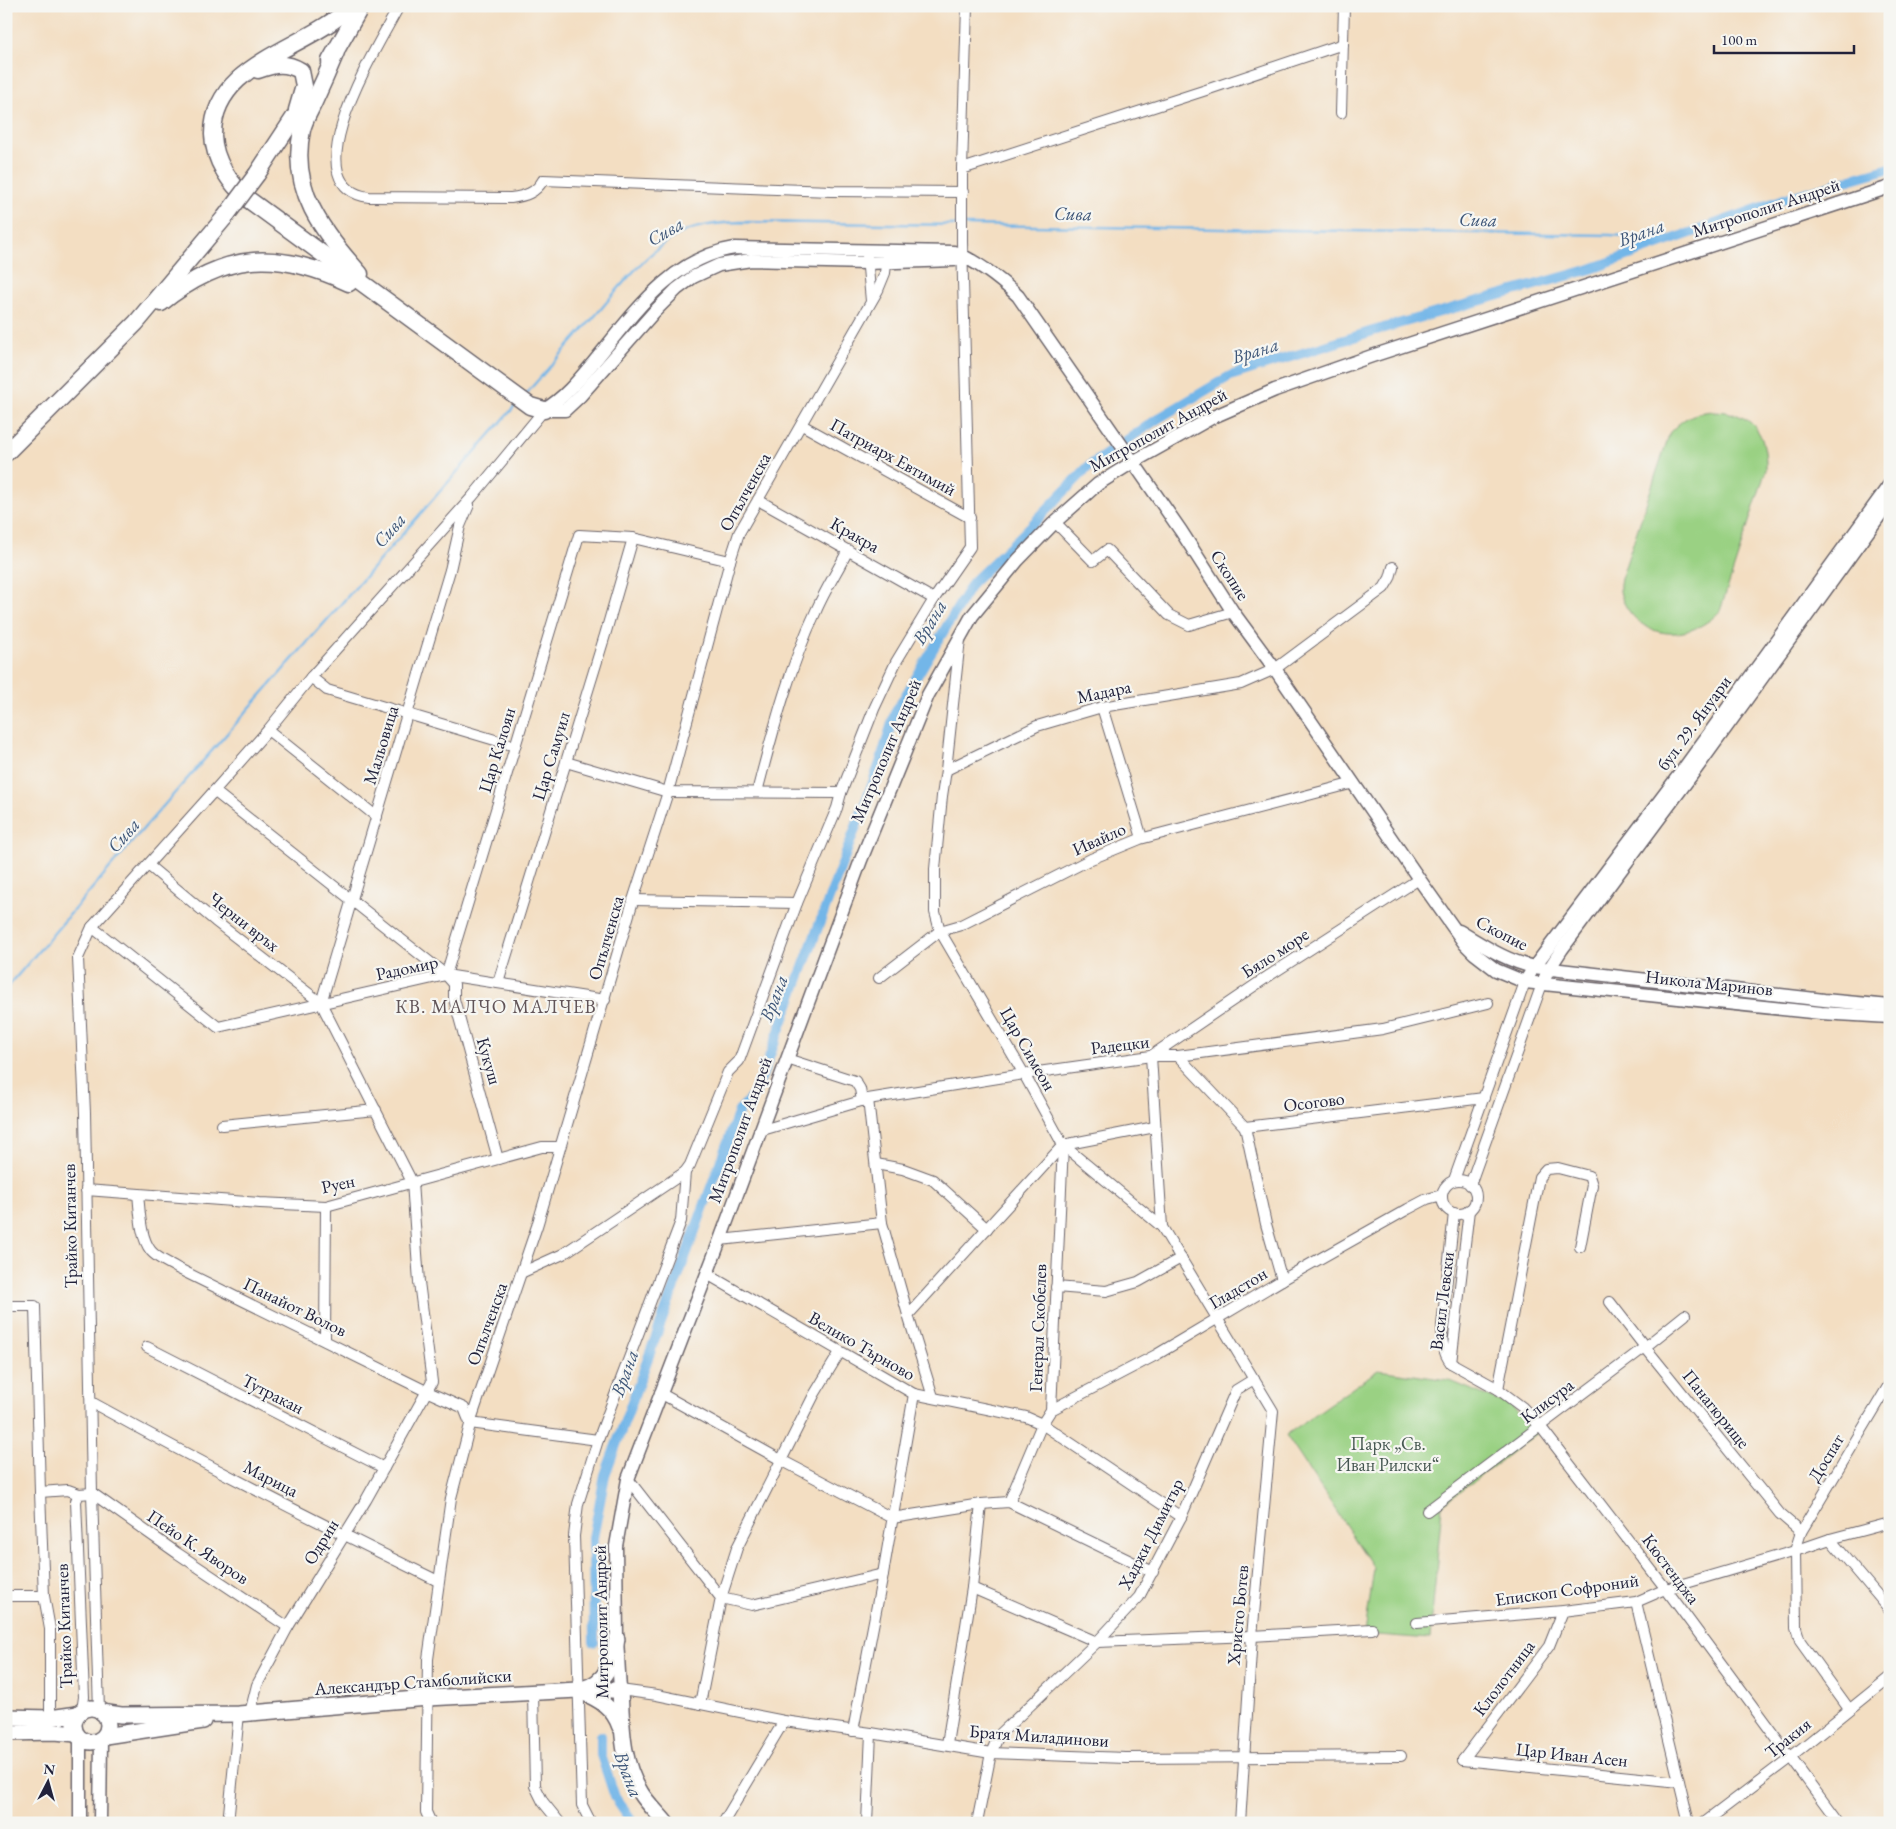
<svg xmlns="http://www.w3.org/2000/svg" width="1896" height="1829" viewBox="0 0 1896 1829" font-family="'EB Garamond',serif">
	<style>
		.green { fill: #9ad183; stroke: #5e7a5f }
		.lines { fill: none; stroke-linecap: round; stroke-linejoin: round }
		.stream { stroke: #73b6e8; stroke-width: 2.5 }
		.canal { stroke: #73b6e8; stroke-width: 10 }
		.minor-casing { stroke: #6b646a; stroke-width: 12 }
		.tertiary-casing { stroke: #6b646a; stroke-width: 15 }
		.secondary-casing { stroke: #6b646a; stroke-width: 18 }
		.primary-casing { stroke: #6b646a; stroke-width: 19 }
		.minor { stroke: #fff; stroke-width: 10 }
		.tertiary { stroke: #fff; stroke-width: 12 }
		.secondary { stroke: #fff; stroke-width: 15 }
		.primary { stroke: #fff; stroke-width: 16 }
		.primary-bridge-casing { stroke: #6b646a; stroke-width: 19; stroke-linecap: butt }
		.primary-bridge { stroke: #fff; stroke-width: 16 }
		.labels { text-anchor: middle; stroke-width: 4.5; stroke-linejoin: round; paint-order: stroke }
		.street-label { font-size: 18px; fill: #22223b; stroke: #f6f6f2 }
		.park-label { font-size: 18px; fill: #465751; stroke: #f6f6f2 }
		.water-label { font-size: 19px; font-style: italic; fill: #3e5678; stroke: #f6f6f2 }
		.neighbourhood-label { font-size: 19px; letter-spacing: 1px; fill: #615458; stroke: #f6f6f2 }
	</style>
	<rect width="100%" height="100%" fill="#f6f6f2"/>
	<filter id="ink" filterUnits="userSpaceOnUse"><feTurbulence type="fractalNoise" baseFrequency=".02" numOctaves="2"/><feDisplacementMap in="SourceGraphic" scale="10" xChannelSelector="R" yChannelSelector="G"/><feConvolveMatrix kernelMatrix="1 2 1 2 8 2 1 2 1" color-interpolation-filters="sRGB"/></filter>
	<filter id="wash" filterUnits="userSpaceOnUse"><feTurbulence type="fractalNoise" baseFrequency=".0096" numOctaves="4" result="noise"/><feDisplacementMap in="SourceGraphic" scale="20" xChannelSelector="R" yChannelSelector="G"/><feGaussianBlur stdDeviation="1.12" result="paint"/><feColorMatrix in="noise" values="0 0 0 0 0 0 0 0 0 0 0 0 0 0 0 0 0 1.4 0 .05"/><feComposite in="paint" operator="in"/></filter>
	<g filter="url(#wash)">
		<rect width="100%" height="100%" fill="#f3dec2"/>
		<g class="green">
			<path d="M1713 411C1753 412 1767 433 1766 470L1720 611C1694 639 1649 643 1627 608 1621 599 1618 589 1621 579L1670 432C1685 417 1693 413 1713 411Z"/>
			<polygon points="1378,1370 1448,1380 1513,1407 1536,1434 1442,1505 1430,1639 1365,1634 1374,1568 1286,1435"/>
		</g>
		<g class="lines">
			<g class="stream">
				<polyline points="964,225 1610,235 1670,239"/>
				<path d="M525 395C550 366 576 338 601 309 623 283 645 255 674 237 694 225 718 223 741 222L958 225"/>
				<polyline points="6,989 144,828 516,405"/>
			</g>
			<g class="canal">
				<polyline points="594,1642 593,1538 605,1475 739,1111 756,1092 880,763 895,713 973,582 1026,531 1089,466 1159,418 1230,376 1373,331 1591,269 1790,197 1890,168"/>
				<polyline points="601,1736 601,1755 615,1797 633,1823"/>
			</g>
		</g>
	</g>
	<g filter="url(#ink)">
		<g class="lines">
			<defs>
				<g id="minor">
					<path d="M399 6C381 41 288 186 369 197L511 198C525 196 536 193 543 180L831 191 963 192"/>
					<polyline points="1341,113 1344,6"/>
					<polyline points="962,169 1203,91 1343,44"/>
					<polyline points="867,257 871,301"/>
					<polyline points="802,425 970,518"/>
					<polyline points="758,500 934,599"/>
					<polyline points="1055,522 1093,561 1107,550 1169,615 1189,625 1233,612"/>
					<polyline points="960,639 946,770 942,796 935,869 935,912 940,931 1024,1074 1063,1145 1162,1227 1273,1411 1252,1636 1240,1823"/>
					<polyline points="311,677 327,690 515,746"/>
					<polyline points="1102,707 1142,838"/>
					<polyline points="268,730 377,817"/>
					<polyline points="566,762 668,792 841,793"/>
					<polyline points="946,770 1037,726 1102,707 1241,684 1275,669 1384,588 1390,578 1393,567"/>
					<polyline points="214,791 446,975 454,984 454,999 498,1159"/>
					<path d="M757 792C773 731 789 668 816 611 825 590 838 570 848 550"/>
					<polyline points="148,865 215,921 321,1003 412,1182 419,1282 432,1382 366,1500 288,1627 257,1685 250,1713"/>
					<polyline points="633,900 797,903"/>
					<polyline points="92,927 218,1027 446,975 605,1000"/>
					<polyline points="446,975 579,535 633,538 730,561"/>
					<polyline points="879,978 940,931 961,925 1091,859 1140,839 1354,783"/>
					<polyline points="498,983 605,635 633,538"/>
					<polyline points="321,1003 450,570 460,526 469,505"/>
					<polyline points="1178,1056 1245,1127 1484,1098"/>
					<polyline points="787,1059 855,1081 860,1089 862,1101"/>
					<polyline points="868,1099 882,1223 908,1315 933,1397"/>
					<polyline points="222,1125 376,1110"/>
					<polyline points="1245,1127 1266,1224 1282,1280"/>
					<polyline points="759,1131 868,1099 1024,1074 1151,1056 1178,1056 1383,1029 1488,1003"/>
					<polyline points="876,1164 903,1169 933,1180 987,1229"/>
					<polyline points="1454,1180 1525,982"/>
					<circle cx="1459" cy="1197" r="17"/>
					<polyline points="1470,1185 1542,984"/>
					<polyline points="86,1190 260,1203 326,1206 542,1147 560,1147"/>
					<path d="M138 1194C140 1212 140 1237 151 1251 158 1259 169 1263 177 1268L428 1392 464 1408 470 1423 598 1440 578 1504 574 1536 582 1805 591 1823"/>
					<path d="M1454 1213 1442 1326C1442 1339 1442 1352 1451 1363L1498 1389 1522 1407 1540 1426 1666 1589 1839 1823"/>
					<polyline points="1162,1227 1151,1056 1270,975 1419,879"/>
					<polyline points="720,1240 882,1223"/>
					<polyline points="523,1272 563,1254 685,1172"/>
					<polyline points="707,1274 914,1394 1026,1417 1042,1424 1181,1517"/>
					<polyline points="1056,1287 1106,1291 1138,1282 1181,1258"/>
					<polyline points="1610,1302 1645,1347 1780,1514 1801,1532"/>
					<polyline points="6,1306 35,1306 40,1492 44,1596 50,1629 50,1718"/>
					<polyline points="908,1315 1063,1145 1155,1127"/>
					<polyline points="325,1340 326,1206"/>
					<polyline points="147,1347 384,1468"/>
					<polyline points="840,1352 814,1395 737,1548 721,1598 752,1605 883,1574"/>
					<polyline points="1451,1363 1469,1210"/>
					<polyline points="1498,1389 1539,1177 1546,1169 1558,1168 1589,1176 1592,1185 1580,1247"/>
					<polyline points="660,1393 781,1460 892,1518 981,1504 1009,1502 1153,1572"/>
					<path d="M91 1402C205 1465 321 1524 438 1581"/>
					<polyline points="1051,1410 1156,1355 1282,1280 1408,1209 1427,1199 1442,1195"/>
					<polyline points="598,1440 681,1221 685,1172 690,1165 728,1072 739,1061 797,903 837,808 841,793 874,709 896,662 934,599 970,547 962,242 962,169 967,6"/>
					<polyline points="628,1479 721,1598 700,1704"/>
					<polyline points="40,1492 68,1490 79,1494"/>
					<polyline points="92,1493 177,1553 288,1627"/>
					<polyline points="1009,1502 1042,1424 1051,1410 1063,1145"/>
					<polyline points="1427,1511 1645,1347 1685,1315"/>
					<polyline points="1830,1539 1890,1610"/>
					<polyline points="972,1588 1097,1642 1252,1636 1372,1629"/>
					<polyline points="6,1596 44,1596"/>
					<polyline points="1636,1602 1689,1823"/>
					<polyline points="1417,1623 1563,1611 1636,1602 1666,1589 1795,1551 1830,1539 1890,1523"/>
					<polyline points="620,1690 657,1695 784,1721 871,1733 991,1753 1126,1758 1401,1756"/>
					<polyline points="533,1693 535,1786 543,1802 560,1823"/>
					<polyline points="1849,1709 1800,1641 1796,1628 1795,1551 1801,1532 1890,1383"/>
					<polyline points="99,1710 92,1493 85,1113 78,958 92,927 214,791 268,730 311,677 472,497 544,410"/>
					<polyline points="82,1711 84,1697 76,1501 79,1494 92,1493"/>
					<polyline points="853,1731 883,1574 914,1394"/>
					<polyline points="947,1744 972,1588 981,1504"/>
					<polyline points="1463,1760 1679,1782"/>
					<polyline points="1463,1760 1549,1646 1563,1611"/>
					<polyline points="228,1823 239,1714"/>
					<polyline points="431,1823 426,1812 428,1659 451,1498 472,1417 537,1226 635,894 668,792 730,561 739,533 878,290 885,273 887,257"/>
					<polyline points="723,1823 784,1721"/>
					<polyline points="867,1823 871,1733"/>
					<polyline points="977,1823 991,1753 999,1735 1097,1642 1139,1597 1181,1517 1236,1390 1254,1379"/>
					<polyline points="1704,1823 1791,1757 1890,1677"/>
				</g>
				<g id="tertiary">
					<path d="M544 410C564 398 578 381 593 363 632 316 670 258 735 248L954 252C978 262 999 278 1018 296L1181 531 1233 612 1275 669 1419 879 1465 944 1474 953 1496 970 1525 982 1821 1013 1890 1017"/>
					<polyline points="544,410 565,410 580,396 654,312 677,289 693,277 719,265 751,260 867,263 954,260 963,255"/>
					<path d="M1459 931C1483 945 1506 961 1534 967L1824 1000 1890 1006"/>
					<polyline points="1525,982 1534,967 1682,771 1890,484"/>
					<polyline points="1542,984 1549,969 1562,949 1696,769 1890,501"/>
					<polyline points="620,1690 617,1639 616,1546 628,1479 720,1240 861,860 928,695 972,616 1018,560 1055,522 1098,484 1133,462 1213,417 1275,390 1372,356 1890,187"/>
					<polyline points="80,1739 80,1823"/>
					<polyline points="100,1823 101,1740"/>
				</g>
				<g id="secondary">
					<path d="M582 1689C607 1683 613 1661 617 1639"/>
					<path d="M582 1692C600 1700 613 1707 620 1727"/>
					<circle cx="91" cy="1725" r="17"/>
					<path d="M101 1712 121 1715 239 1714 428 1698 578 1690H620C622 1725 621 1762 641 1793 647 1803 658 1813 666 1823"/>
					<polyline points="6,1717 50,1718 78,1714"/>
					<polyline points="6,1733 55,1732 76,1734"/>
					<polyline points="105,1736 203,1721"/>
				</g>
				<g id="primary">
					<path d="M351 6C309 49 212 62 213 135 214 161 230 184 249 200L530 406 544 410"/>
					<path d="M336 52C329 69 322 85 314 102 310 111 304 120 302 130 289 190 323 232 360 274"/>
					<polyline points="330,61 361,6"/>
					<path d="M258 70C275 64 286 62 301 71L304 86 297 110"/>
					<polyline points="257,174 305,101"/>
					<path d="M161 303C225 252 275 249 349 283"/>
					<polyline points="6,453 136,323 225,217"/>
				</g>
			</defs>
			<use href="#minor" class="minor-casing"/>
			<use href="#tertiary" class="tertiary-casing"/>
			<use href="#secondary" class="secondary-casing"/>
			<use href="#primary" class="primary-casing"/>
			<use href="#minor" class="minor"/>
			<use href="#tertiary" class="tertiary"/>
			<use href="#secondary" class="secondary"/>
			<use href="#primary" class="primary"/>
			<defs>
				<polyline id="primary-bridge" points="225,217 257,174"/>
			</defs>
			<use href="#primary-bridge" class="primary-bridge-casing"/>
			<use href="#primary-bridge" class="primary-bridge"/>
		</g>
	</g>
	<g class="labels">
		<g class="street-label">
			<text transform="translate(1766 208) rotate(-18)" y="6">Митрополит Андрей</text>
			<text transform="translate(1158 430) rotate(-29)" y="6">Митрополит Андрей</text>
			<text transform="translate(893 457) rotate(29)" y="6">Патриарх Евтимий</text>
			<text transform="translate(745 492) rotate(-61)" y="6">Опълченска</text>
			<text transform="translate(855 535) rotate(30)" y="6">Кракра</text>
			<text transform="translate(1230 575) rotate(57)" y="6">Скопие</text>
			<text transform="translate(1104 692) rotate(-12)" y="6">Мадара</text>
			<text transform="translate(1694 723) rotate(-54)" y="6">бул. 29. Януари</text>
			<text transform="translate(381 745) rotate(-73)" y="6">Мальовица</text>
			<text transform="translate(497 750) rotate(-73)" y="6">Цар Калоян</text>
			<text transform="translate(886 751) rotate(-67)" y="6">Митрополит Андрей</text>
			<text transform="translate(551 756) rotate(-73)" y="6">Цар Самуил</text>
			<text transform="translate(1099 839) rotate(-24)" y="6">Ивайло</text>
			<text transform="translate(244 922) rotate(38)" y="6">Черни връх</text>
			<text transform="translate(1502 933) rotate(27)" y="6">Скопие</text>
			<text transform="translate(606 938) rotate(-74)" y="6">Опълченска</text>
			<text transform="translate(1275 953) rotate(-33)" y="6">Бяло море</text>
			<text transform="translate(407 968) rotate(-12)" y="6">Радомир</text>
			<text transform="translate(1709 983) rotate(6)" y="6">Никола Маринов</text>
			<text transform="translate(1120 1045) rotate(-7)" y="6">Радецки</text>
			<text transform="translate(1028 1049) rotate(60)" y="6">Цар Симеон</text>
			<text transform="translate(489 1061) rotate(74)" y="6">Кукуш</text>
			<text transform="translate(1314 1102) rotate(-7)" y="6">Осогово</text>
			<text transform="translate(740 1130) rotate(-70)" y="6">Митрополит Андрей</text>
			<text transform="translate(338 1184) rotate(-12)" y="6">Руен</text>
			<text transform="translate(70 1226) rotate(-91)" y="6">Трайко Китанчев</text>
			<text transform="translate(1238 1288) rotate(-31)" y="6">Гладстон</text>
			<text transform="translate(1442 1301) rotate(-83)" y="6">Васил Левски</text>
			<text transform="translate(295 1307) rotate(26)" y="6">Панайот Волов</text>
			<text transform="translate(487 1324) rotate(-70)" y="6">Опълченска</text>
			<text transform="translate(1038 1328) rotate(-88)" y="6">Генерал Скобелев</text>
			<text transform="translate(862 1346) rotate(30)" y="6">Велико Търново</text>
			<text transform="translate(273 1394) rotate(27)" y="6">Тутракан</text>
			<text transform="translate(1547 1401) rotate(-37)" y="6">Клисура</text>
			<text transform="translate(1716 1409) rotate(51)" y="6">Панагюрище</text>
			<text transform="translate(1826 1458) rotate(-59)" y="6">Доспат</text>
			<text transform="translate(271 1479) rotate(27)" y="6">Марица</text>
			<text transform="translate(1151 1534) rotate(-63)" y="6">Хаджи Димитър</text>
			<text transform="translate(321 1542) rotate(-58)" y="6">Одрин</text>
			<text transform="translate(198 1547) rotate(34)" y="6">Пейо К. Яворов</text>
			<text transform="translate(1671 1569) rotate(53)" y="6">Кюстенджа</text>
			<text transform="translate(1567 1590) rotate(-8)" y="6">Епископ Софроний</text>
			<text transform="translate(1238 1615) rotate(-85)" y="6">Христо Ботев</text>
			<text transform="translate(601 1622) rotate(-91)" y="6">Митрополит Андрей</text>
			<text transform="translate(64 1626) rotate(-92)" y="6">Трайко Китанчев</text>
			<text transform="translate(1504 1678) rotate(-53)" y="6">Клолотница</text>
			<text transform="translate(413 1682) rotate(-4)" y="6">Александър Стамболийски</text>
			<text transform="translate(1039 1736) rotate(4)" y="6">Братя Миладинови</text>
			<text transform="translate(1788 1738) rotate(-39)" y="6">Тракия</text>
			<text transform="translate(1572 1755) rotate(6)" y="6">Цар Иван Асен</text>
		</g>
		<g class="park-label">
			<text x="1388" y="1450">Парк „Св.<tspan x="1388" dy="21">Иван Рилски“</tspan></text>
		</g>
		<g class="water-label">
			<text transform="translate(1073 213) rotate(1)" y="7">Сива</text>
			<text transform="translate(1478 219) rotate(1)" y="7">Сива</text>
			<text transform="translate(665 231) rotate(-30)" y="7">Сива</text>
			<text transform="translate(1641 232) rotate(-20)" y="7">Врана</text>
			<text transform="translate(1255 350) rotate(-17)" y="7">Врана</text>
			<text transform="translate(389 530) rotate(-49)" y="7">Сива</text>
			<text transform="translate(929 622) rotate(-59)" y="7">Врана</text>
			<text transform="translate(123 835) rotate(-49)" y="7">Сива</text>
			<text transform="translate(773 998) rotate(-69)" y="7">Врана</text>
			<text transform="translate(624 1373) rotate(-70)" y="7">Врана</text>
			<text transform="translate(629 1774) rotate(69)" y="7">Врана</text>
		</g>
		<g class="neighbourhood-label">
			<text x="496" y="1013">КВ. МАЛЧО МАЛЧЕВ</text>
		</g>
	</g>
	<rect width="1896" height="1829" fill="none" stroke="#f6f6f2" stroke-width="25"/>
	<g transform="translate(48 1782) rotate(6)" stroke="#f6f6f2" stroke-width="4" paint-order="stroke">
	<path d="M0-4L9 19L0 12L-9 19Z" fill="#22223b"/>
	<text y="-8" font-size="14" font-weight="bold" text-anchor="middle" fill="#22223b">N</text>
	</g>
	<path d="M1714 45v8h140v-8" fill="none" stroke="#22223b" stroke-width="2.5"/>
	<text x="1721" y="45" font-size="15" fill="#22223b" stroke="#f6f6f2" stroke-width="4" paint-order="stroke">100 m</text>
</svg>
